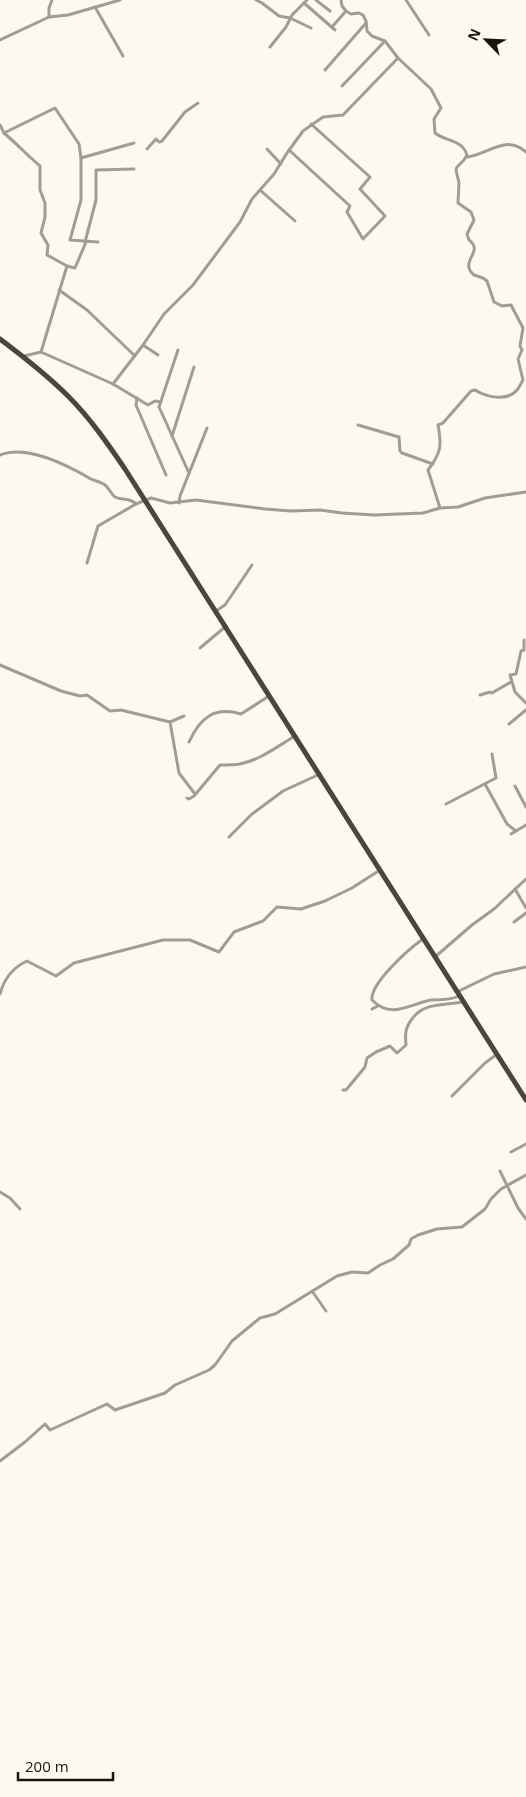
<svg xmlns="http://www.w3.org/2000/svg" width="526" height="1797" viewBox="0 0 526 1797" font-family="'Open Sans',sans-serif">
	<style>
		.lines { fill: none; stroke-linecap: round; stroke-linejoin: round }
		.minor { stroke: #a19d94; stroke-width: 3 }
		.trunk { stroke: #4d4536; stroke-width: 5 }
	</style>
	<rect width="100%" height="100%" fill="#fdf9f1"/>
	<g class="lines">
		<g class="minor">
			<polyline points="256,0 262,3 279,16 290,18 311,28"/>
			<polyline points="316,0 330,11"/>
			<path d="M341 0 342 6 346 11 351 14 359 13 363 15 366 21 367 31 372 36 385 41 398 58 431 89 441 108 434 119 435 133C446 142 462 139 467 155L464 160 457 167 456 170 459 183 458 203 471 212 474 220 467 234 469 240C485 252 458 261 474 275L483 278 487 281 494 302 502 306 511 305 523 328 520 346 522 350 518 359 523 380C521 383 519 388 517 390 507 402 486 397 475 390L471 391 443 423 438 425C442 446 441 453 428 470L440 508"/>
			<polyline points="406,0 429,35"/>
			<polyline points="304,3 335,30"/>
			<polyline points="95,7 123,56"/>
			<polyline points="49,17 49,8 52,0"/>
			<polyline points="332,27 346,11"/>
			<polyline points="0,40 49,17 68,15 120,0"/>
			<polyline points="270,47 286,27 292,15 307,0"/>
			<polyline points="325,70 366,23"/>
			<polyline points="342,86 385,41"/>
			<polyline points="0,125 4,133 55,108 79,144 81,158 81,200 70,240 98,242"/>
			<path d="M4 133C17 144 27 155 40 166V190L45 203V217L41 233 48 245 47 255 67 266"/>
			<polyline points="147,149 156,139 159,142 162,141 185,112 198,103"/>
			<polyline points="267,149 281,164"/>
			<polyline points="289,150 350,206 347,212 363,239 385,216 360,189 370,177 311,124"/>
			<path d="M467 157C489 154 505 134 526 152"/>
			<polyline points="81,158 134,143"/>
			<polyline points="260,190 295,221"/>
			<polyline points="85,242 96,200 96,170 134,169"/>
			<polyline points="59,290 87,310 135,356"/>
			<polyline points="143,345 158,355"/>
			<polyline points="178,350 159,407 189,473"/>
			<polyline points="41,352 67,266 75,268 86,242"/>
			<polyline points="24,356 41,352 113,384 148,405 155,401 161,402"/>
			<polyline points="113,384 143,345 164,314 193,285 240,222 252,199 274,174 287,153 303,131 323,117 343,115 398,58"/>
			<polyline points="137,398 136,405 166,475"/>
			<polyline points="358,425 399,437 400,451 402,453 433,464"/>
			<polyline points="172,436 194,367"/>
			<path d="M0 455C27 444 67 465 91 479 95 481 101 482 105 485 109 488 111 494 115 497 123 501 130 497 136 504"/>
			<polyline points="179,503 180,496 207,428"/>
			<polyline points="87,563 98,526 136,504 151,498 170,503 196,500 265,509 291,511 320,510 342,513 374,515 423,513 440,508 458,507 485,498 526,492"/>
			<polyline points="216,611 225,605 252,565"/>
			<polyline points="524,640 524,650 521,651 516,674 510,675 515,692 526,703"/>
			<polyline points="200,648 225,627"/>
			<polyline points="0,665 61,691 80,696 87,695 110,711 121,710 170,722 179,773 195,794"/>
			<polyline points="480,695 490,692 492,693 511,682"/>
			<polyline points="170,722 184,716"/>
			<polyline points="509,724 526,710"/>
			<path d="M189 742C200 718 214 706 241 714L269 696"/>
			<polyline points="485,784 507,824 516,831"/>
			<polyline points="515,786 526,807"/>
			<path d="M187 798 189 799 194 796 220 765C227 765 234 765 240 764 260 760 278 746 295 736"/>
			<polyline points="446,804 496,778 492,754"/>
			<polyline points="511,834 526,825"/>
			<polyline points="229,837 252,814 283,791 320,774"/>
			<polyline points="515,889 526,908"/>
			<polyline points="514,922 526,913"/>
			<path d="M423 939C410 948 370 983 372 1000 392 1020 409 1004 431 1000 441 999 449 1001 459 996"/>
			<polyline points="435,957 472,925 494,909 526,879"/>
			<polyline points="457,992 494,974 526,967"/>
			<path d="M0 994C4 979 12 968 27 961L56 976 74 963 163 940H190L219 952 234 932 263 921 277 907 301 909 325 901 352 888 380 870"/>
			<polyline points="372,1009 378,1006"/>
			<path d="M343 1090H346L365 1067 367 1058 376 1052 390 1046 397 1053 406 1045C405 1034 405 1028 412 1019 424 1002 443 1006 462 1002"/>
			<polyline points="452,1096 485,1063 496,1055"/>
			<polyline points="511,1152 526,1144"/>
			<polyline points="500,1171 518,1208 526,1219"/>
			<polyline points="0,1192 10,1198 20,1209"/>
			<polyline points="312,1291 326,1311"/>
			<polyline points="0,1461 25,1442 45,1424 50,1430 107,1404 115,1410 165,1393 175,1385 209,1370 215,1365 232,1341 260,1318 275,1314 337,1276 352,1272 368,1273 380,1265 393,1259 409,1245 411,1239 418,1235 437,1229 462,1227 485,1209 491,1199 501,1189 526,1175"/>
		</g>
		<path class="trunk" d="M0 339C24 357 47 375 68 396 90 418 108 444 125 469L526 1100"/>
	</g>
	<g transform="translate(486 40) rotate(294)" stroke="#fdf9f1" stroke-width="4" paint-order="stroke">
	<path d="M0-4L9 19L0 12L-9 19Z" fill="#18140d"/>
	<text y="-8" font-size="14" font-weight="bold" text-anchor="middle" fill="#18140d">N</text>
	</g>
	<path d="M18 1772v8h95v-8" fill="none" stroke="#18140d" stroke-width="2.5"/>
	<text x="25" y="1772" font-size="15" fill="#18140d" stroke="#fdf9f1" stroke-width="4" paint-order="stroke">200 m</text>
</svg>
